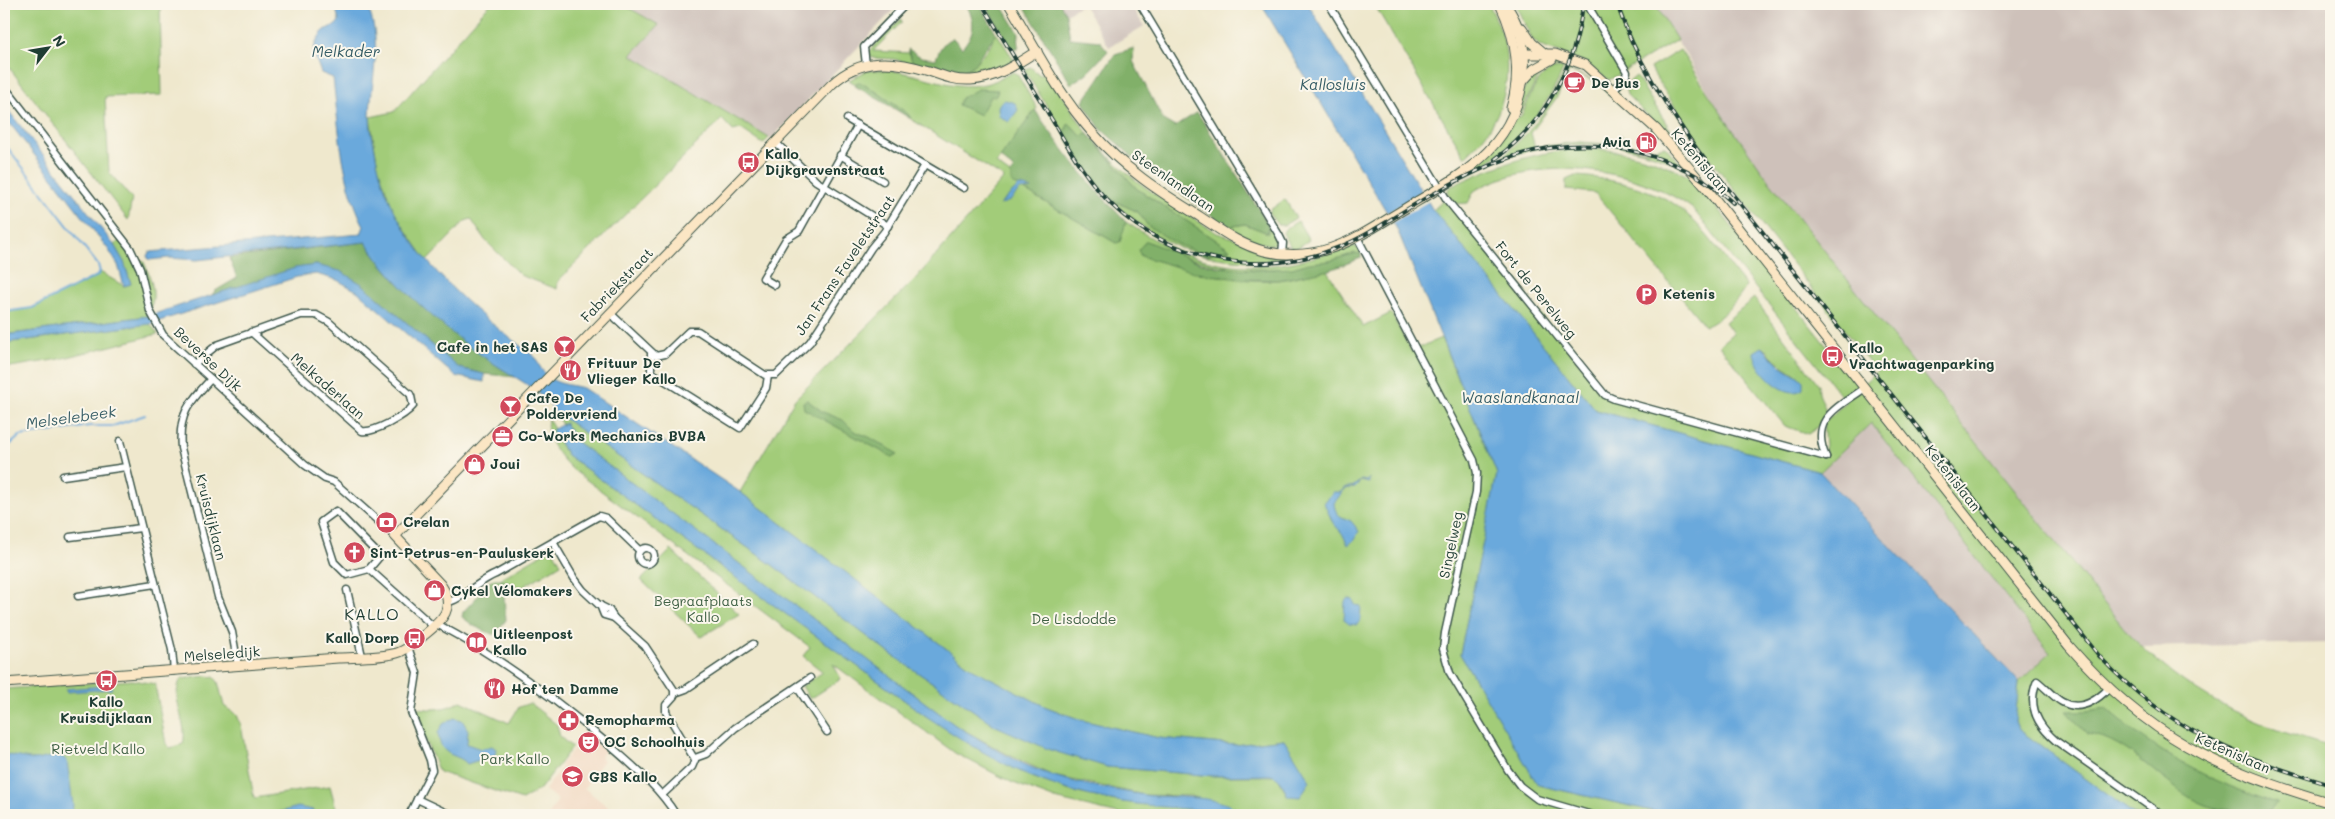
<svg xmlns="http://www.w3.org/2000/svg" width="2335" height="819" viewBox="0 0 2335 819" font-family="Mali,sans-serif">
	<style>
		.built { fill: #f1d5bd }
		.industrial { fill: #cec1ba }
		.green { fill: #a2cc79; stroke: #608456; fill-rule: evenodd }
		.forest { fill: #81b069; stroke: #50764e }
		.water { fill: #6aa9dc; stroke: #447388 }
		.pier { fill: #efe8cd }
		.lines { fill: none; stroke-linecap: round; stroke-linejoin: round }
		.stream { stroke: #6aa9dc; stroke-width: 2 }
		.street-casing { stroke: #3e574b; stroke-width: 9 }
		.secondary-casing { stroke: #3e574b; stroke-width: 11 }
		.street { stroke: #fff; stroke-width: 6 }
		.secondary { stroke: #fbe6c4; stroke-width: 9 }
		.rail-casing { stroke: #1f3d34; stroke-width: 4 }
		.rail { stroke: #fbf7ec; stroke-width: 2; stroke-dasharray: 5.5; stroke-linecap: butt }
		.labels { text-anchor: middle; stroke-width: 4; stroke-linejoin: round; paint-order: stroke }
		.poi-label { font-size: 14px; font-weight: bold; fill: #1f3d34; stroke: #fbf7ec; text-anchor: start }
		.street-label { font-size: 14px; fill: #1f3d34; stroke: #fbf7ec }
		.park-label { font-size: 14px; fill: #406145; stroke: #fbf7ec }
		.water-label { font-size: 15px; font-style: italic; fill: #365d66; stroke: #fbf7ec }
		.quarter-label { font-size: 16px; letter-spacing: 1px; fill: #1f3d34; stroke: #fbf7ec }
	</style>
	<rect width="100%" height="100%" fill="#fbf7ec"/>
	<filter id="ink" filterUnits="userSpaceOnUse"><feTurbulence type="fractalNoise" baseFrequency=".02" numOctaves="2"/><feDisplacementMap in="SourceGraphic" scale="10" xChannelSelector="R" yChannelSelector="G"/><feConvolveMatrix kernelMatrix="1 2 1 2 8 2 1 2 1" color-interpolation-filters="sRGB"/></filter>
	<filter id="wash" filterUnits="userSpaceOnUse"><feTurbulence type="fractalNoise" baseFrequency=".0096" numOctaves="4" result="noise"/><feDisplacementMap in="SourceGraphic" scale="20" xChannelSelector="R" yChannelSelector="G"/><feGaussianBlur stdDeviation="1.12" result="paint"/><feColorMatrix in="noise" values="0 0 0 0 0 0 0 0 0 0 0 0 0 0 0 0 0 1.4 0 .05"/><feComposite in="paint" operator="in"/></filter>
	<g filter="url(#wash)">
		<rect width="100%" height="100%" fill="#efe8cd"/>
		<polygon class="built" points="587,734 606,750 600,757 604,760 584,788 612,810 609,815 549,815 558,800 545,790 562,767 560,765"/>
		<g class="industrial">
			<polygon points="622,4 899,4 771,139 631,55 659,25"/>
			<polygon points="1060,4 1130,4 1144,26 1109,47 1083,4 1066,14"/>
			<polygon points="1655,4 2331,4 2331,643 2142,647 2138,644 2106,607 1770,182 1723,116"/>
			<polygon points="1871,423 2050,653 2019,682 1820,472"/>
		</g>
		<g class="green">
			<polygon points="8,4 160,4 162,95 105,97 109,172 132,199 128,220 4,61 4,18"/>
			<polygon points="490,4 622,4 659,25 631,55 769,138 763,144 741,129 733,131 722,119 558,281 557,289 520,275 485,240 471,219 465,221 427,261 394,213 378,167 370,117 394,112"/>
			<path d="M1374 4H1488C1513 44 1514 95 1486 134 1480 142 1472 150 1465 157Z"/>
			<polygon points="1515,4 1655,4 1677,40 1609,80 1582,61 1540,46 1532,39"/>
			<polygon points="901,19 902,22 873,51 910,53 912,61 920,66 894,59 873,58 866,54"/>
			<path d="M994 29 1014 60C992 73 981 77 956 75 971 67 996 49 994 29Z"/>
			<path d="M1680 50 1723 116 1770 182 2127 632C2188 696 2248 723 2331 747V815H2135L2018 729 2015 721 2019 682 2050 653 1871 423 1820 472 1596 410 1433 210 1443 201 1454 209 1606 395 1826 457 1823 423 1846 402 1693 209C1637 167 1536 154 1474 191L1468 203 1455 204 1448 194V189L1452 186C1536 146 1611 131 1695 180L1859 387 1877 372 1698 143 1650 68Z"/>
			<path d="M1553 63 1566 65 1552 67 1539 75 1520 114 1516 116C1525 86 1523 77 1553 63Z"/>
			<path d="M1030 67 1040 75 1047 73 1088 134 1116 163 1134 179 1156 195 1217 233 1295 257C1257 265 1210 261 1174 245 1149 234 1128 215 1108 198L1138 212 1148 226 1206 255 1230 249 1137 189 1088 134 1081 136 1069 123 1064 133 1024 70Z"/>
			<path d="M1564 68C1544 115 1509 154 1463 177L1515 119 1521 116C1532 97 1536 67 1564 68Z"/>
			<path d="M1567 69 1593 81 1597 80 1624 105 1623 107 1597 83 1572 71 1568 73 1557 97 1531 133 1535 147 1580 142 1619 145 1620 134C1641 154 1637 152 1665 146L1685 169C1629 137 1564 139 1502 158L1527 133 1543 113Z"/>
			<path d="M880 70C917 70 956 95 992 82 999 80 1006 75 1013 72L1017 74 1037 108 996 164 1010 174 1012 183 1116 243 1126 222C1201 273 1264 278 1348 246 1355 246 1360 247 1361 254 1350 252 1340 260 1328 261 1316 263 1306 265 1294 268 1287 270 1279 269 1271 269 1226 271 1187 260 1146 241L1141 256C1185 269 1230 283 1277 280 1293 279 1311 272 1326 269L1363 327 1391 313 1411 351 1441 338 1497 474 1460 654 1538 785 1670 815H1335L1333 812 1321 813 1318 815H1243L1239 811 1191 796 1145 795 1053 776 1007 754 955 725 577 442 565 423 562 425 555 412 771 564 892 655 996 726 1107 767 1214 776H1277L1288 796 1284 739 1235 745 1159 738 1081 720 1044 706 973 669 740 492 795 399 917 277 1004 178 849 80 866 71Z"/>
			<polygon points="1636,76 1684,151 1627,95 1625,86"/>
			<path d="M1575 176C1605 177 1658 189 1681 209 1706 229 1725 261 1746 286 1742 297 1717 323 1705 326L1595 193 1566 190V180Z"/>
			<polygon points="1285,199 1296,218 1284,225 1278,225 1270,215 1270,210"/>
			<polygon points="1298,221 1309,240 1297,248 1291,247 1283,233 1285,229"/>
			<path d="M1245 224 1268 233V224L1277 241 1272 245C1257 243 1242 235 1228 227Z"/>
			<path d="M122 239 134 260H143C149 274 157 292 151 306L144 309 148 316 4 335V312L32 308 97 276 100 272 124 286 131 284 124 262 114 245Z"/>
			<path d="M1754 298 1819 385C1817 396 1823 399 1825 408 1827 419 1816 429 1808 434L1785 426 1719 345 1733 333 1725 322ZM1767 350C1779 367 1793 369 1803 381L1754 352Z"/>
			<polygon points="150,324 158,334 60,359 4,368 4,343"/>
			<path d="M548 419 554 429 552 431 567 455 926 716 1029 776 1073 792 1115 801 1209 811 1219 815H1123L1055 799 1011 782 955 753 833 664 841 679 810 699 802 686 823 672 803 656 810 647 572 469C558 455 544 438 548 419Z"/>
			<polygon points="552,548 561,564 521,588 500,579"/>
			<polygon points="671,550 739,614 701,637 641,580"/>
			<path d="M207 676 214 677 218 682 224 706 237 715 241 725 254 798 330 786 338 815H4V689L133 680 155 684 166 744 170 748 183 744C189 723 169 700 181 679Z"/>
			<path d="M461 701 509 723 519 707 530 703 557 725 560 737 572 747 540 789 522 800 439 772 415 715 416 708C434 710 445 710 461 701Z"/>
		</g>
		<g class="forest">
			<path d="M966 4H979L994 29 995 35 973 66 956 75 920 66 912 61 908 49 921 57 936 59C939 50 943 41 953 38L962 48C976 32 975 21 966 4Z"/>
			<polygon points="985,4 1001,4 1019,33 1018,49 1010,47"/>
			<polygon points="1023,4 1060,4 1066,14 1070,38 1100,41 1108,51 1087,73 1071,84"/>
			<polygon points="1134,48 1133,61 1163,120 1175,127 1197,112 1268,224 1268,233 1245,224 1228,227 1145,168 1100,128 1083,102 1115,54"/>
			<polygon points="857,82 865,84 907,113 911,118 855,86"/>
			<polygon points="978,89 998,90 996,96 990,97 980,115 958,105 961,98"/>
			<path d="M1035 110C1064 153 1090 185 1126 222L1120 242 1116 243 1012 183 1010 174 1014 169 1000 158Z"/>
			<polygon points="1069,123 1081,136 1088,134 1137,189 1230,249 1206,255 1177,244 1148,226 1138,212 1108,198 1076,156 1064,133"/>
			<polygon points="1146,241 1201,263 1219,267 1257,270 1292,268 1309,263 1330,261 1355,253 1361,254 1361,258 1330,270 1278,280 1240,279 1197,273 1141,256 1138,250"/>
			<path d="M366 242C394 289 469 351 516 377L484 374 459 368 362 284 316 265 211 296 215 291 237 278 229 258Z"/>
			<polygon points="807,400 823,412 843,420 854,431 869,437 898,454 892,457 804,409 803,402"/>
			<polygon points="494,579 500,579 521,588 517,594 512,592 506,593 504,597 506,620 494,635 474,626 462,617 463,612 486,587 486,584"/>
			<path d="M2106 708C2155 753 2214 784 2277 803L2270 811C2247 810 2226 813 2205 805 2164 789 2130 738 2087 734L2066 711H2086Z"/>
		</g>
		<g class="water">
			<path d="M335 4H366C384 39 371 79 370 116 370 127 373 139 375 150 390 243 463 303 535 357 547 384 557 382 583 388L740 492 973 669 1044 706 1081 720 1159 738 1235 745 1284 739 1310 781 1300 797 1288 796C1283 786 1281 777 1270 775L1214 776 1107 767 1050 750 996 726 892 655 771 564 555 412C539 388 518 380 496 365 453 338 393 285 366 242L197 260 169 258 149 260 147 256 149 252 361 234 364 226C341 180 339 129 333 78L321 73 313 51C318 37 321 29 336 25L339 21Z"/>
			<polygon points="1261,4 1308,4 1433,210 1596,410 1820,472 2019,682 2015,721 2018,729 2135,815 1670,815 1538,785 1460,654 1497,474 1397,229"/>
			<polygon points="1005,100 1015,103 1018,110 1009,122 999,116 998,107 1000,103"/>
			<polygon points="4,105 114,245 124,262 131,284 124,286 118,265 108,249 4,116"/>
			<polygon points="1019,186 1032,189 1020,190 1010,201 999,205"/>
			<polygon points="316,265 340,271 362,284 459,368 484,374 484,382 455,376 357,291 337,280 316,274 297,277 150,324 4,343 4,335 148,316 295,268"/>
			<path d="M1762 347 1780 365 1799 377 1803 381V389C1786 402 1754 369 1754 352Z"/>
			<path d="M565 423 577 442 955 725C986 743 1019 765 1054 776 1082 785 1114 790 1144 795 1170 799 1224 792 1243 815H1219L1209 811C1164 807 1116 804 1072 791 1019 776 972 747 926 716L567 455 552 430Z"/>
			<path d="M1369 478V483L1361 481 1355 487 1345 489 1334 503C1335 516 1342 517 1351 521L1359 531 1354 540 1348 545 1342 533 1333 523 1324 503 1333 492H1341L1344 488 1354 486 1361 480 1367 481Z"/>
			<polygon points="1348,598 1353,600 1355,605 1361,606 1360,621 1357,625 1349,624 1344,620 1345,601"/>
			<polygon points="105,686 111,686 112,689 67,692 66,689"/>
			<path d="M454 718 462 720 468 730 467 744 481 749 492 746 496 749 495 755 467 764C459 753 440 759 438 733L443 724Z"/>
			<polygon points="4,754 35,760 60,755 67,761 73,805 72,815 4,815"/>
			<polygon points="298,807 313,810 318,815 277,815 279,812"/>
		</g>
		<polygon class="pier" points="1423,191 1429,201 1392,223 1386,214"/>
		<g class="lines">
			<g class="stream">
				<polyline points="4,143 98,265 100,272 97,276 32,308 4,312"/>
				<polyline points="4,450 20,436 90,426 113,426 145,415"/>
			</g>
		</g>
	</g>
	<g filter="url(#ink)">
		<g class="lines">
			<defs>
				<g id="street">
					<polyline points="1140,4 1279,235 1283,243 1282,254"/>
					<polyline points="1329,4 1447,200 1605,395 1614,399 1826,457"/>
					<polyline points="1587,4 1627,72 1625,78 1614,89"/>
					<polyline points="866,65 864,47 906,4"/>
					<polyline points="4,86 130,248 140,269 150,311 163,335 305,465 325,479 334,482 395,536"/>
					<polyline points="847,119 964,188"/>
					<polyline points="776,143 816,181 888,226"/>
					<polyline points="840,155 883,181"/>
					<polyline points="1357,237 1474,460 1477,473 1476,492 1445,633 1443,649 1450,673 1508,770 1520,786 1537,799 1592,815"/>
					<polyline points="775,285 763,278 786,239 799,231 858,125"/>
					<polyline points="610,313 656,356 665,354 689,331 698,331 765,375 776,375 810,342 871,248 884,232 925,165"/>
					<path d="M251 332 362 431C374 433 405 416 413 406L411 396"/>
					<polyline points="651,354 651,372 740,428 766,388 768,376"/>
					<polyline points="194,364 217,345 301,315 316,315 329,322 410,394"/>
					<path d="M211 379C189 403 178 414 181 448L218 597 232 632 238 666"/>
					<polyline points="120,441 172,650 174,671"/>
					<path d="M1826 457C1809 419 1837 408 1865 388"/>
					<polyline points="63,476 126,467"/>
					<polygon points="336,511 380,556 369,569 347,575 334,562 321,522"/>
					<polyline points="70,537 141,528"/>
					<polyline points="553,542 574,578 583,590 599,605 609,610 614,618 645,646 674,690 674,696 666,705 666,712 695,760 692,767 662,795"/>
					<circle cx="646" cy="556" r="8"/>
					<polyline points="369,569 434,627"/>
					<polyline points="347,590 362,656"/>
					<polyline points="78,596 155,584"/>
					<path d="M448 602C459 601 480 580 496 574L599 516 606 518 639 550"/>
					<polyline points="600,605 604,615 614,618"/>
					<path d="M437 624C499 657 555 698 608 744 633 766 659 787 676 815"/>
					<polyline points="408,647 417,673 411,712 430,760 432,770 409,815"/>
					<polyline points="797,687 827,732"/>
					<path d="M2108 689C2096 701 2080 712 2062 702 2053 697 2045 687 2037 681 2027 705 2037 725 2056 741L2162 815"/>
					<polyline points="675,693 686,689 753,644"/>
					<polyline points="695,758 706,754 735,728 810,678"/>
					<polyline points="417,799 451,815"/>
				</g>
				<g id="secondary">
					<path d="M1009 4C1035 47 1058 94 1092 132 1122 167 1160 192 1199 216 1219 229 1240 245 1264 251 1322 265 1359 236 1406 208 1465 173 1517 147 1524 70 1526 47 1519 22 1505 4"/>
					<path d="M1500 4C1516 37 1522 72 1511 108"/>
					<polyline points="1522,28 1532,43 1544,53"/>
					<path d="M1516 54H1555L1585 65 1656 129 1707 189 2069 646C2149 738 2217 769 2331 803"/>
					<polyline points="1523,81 1534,69 1552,59"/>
					<path d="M4 683 338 658C357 657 379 658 397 653 407 650 415 642 423 636 441 621 457 609 441 585L395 536 832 84C861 57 893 60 929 71 943 76 956 81 971 80 995 79 1018 63 1037 51"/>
				</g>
			</defs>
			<use href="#street" class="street-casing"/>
			<use href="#secondary" class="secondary-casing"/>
			<use href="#street" class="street"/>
			<use href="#secondary" class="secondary"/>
			<defs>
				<g id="rail">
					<path d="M982 4C1005 42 1028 80 1051 118 1069 148 1086 180 1112 205 1172 262 1262 279 1339 247 1373 234 1402 210 1435 193 1461 178 1489 164 1518 155 1592 133 1676 150 1733 203"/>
					<path d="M1617 4C1635 58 1666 106 1699 152L2100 657C2168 730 2237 757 2331 785"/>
					<path d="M1495 159C1545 123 1576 65 1583 4"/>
				</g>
			</defs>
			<use href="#rail" class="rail-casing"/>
			<use href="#rail" class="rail"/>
		</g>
	</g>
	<defs>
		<symbol id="cafe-disc" viewBox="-11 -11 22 22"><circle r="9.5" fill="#d1495b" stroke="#fbf7ec"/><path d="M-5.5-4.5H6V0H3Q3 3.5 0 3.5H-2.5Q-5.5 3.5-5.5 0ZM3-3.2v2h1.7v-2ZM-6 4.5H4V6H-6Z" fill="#fff"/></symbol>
		<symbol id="fuel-disc" viewBox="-11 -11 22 22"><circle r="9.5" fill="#d1495b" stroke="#fbf7ec"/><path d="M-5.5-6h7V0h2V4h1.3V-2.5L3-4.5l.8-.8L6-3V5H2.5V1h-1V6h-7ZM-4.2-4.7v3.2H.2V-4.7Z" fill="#fff"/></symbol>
		<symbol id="bus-disc" viewBox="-11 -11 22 22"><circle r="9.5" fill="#d1495b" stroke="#fbf7ec"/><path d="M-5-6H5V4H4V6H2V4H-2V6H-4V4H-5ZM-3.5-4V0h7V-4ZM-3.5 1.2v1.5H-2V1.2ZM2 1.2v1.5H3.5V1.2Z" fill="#fff"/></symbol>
		<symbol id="parking-disc" viewBox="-11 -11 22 22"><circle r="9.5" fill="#d1495b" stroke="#fbf7ec"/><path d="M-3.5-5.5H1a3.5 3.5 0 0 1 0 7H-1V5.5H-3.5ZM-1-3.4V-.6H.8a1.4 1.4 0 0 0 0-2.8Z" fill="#fff"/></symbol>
		<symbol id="bar-disc" viewBox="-11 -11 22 22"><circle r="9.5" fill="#d1495b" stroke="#fbf7ec"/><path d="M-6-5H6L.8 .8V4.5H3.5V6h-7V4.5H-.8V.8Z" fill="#fff"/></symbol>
		<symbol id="restaurant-disc" viewBox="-11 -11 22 22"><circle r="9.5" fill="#d1495b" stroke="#fbf7ec"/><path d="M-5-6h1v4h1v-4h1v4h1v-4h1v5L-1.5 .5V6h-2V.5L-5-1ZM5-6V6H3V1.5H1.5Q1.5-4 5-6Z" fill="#fff"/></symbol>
		<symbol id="office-disc" viewBox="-11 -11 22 22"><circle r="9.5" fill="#d1495b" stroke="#fbf7ec"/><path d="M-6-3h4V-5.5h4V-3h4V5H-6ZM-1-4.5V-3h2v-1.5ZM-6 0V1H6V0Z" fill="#fff"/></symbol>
		<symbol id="shop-disc" viewBox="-11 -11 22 22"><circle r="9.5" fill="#d1495b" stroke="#fbf7ec"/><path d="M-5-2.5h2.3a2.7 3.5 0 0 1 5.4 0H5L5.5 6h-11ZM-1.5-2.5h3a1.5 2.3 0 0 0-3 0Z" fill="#fff"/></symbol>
		<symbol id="bank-disc" viewBox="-11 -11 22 22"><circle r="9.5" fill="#d1495b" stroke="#fbf7ec"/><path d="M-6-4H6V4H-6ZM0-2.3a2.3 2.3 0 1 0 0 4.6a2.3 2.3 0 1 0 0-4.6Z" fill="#fff"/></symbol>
		<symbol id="church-disc" viewBox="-11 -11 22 22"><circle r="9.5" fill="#d1495b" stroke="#fbf7ec"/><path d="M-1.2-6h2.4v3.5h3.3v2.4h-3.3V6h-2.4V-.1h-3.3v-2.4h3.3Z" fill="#fff"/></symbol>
		<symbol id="library-disc" viewBox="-11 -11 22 22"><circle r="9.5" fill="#d1495b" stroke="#fbf7ec"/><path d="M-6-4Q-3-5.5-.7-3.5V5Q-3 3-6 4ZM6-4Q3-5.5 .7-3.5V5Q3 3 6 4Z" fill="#fff"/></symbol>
		<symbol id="pharmacy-disc" viewBox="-11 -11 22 22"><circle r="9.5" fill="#d1495b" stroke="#fbf7ec"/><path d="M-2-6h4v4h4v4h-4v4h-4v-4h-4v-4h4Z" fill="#fff"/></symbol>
		<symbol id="theatre-disc" viewBox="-11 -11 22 22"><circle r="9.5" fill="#d1495b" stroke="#fbf7ec"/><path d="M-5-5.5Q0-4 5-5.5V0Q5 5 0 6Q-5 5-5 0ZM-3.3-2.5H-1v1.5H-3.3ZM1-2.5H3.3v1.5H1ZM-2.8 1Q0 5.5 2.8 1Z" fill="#fff"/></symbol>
		<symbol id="school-disc" viewBox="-11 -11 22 22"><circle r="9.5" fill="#d1495b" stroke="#fbf7ec"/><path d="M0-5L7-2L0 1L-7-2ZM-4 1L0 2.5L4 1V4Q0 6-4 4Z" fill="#fff"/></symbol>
	</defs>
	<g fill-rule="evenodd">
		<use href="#cafe-disc" x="1562" y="70" width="25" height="25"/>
		<use href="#fuel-disc" x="1634" y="130" width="25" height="25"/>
		<use href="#bus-disc" x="736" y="150" width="25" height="25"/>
		<use href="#parking-disc" x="1634" y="282" width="25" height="25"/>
		<use href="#bar-disc" x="552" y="334" width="25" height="25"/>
		<use href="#bus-disc" x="1820" y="344" width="25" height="25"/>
		<use href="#restaurant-disc" x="558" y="358" width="25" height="25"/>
		<use href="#bar-disc" x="498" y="394" width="25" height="25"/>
		<use href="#office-disc" x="490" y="424" width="25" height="25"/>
		<use href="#shop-disc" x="462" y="452" width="25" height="25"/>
		<use href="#bank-disc" x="374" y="510" width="25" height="25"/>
		<use href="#church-disc" x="342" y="540" width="25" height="25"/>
		<use href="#shop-disc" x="422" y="578" width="25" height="25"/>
		<use href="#bus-disc" x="402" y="626" width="25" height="25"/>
		<use href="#library-disc" x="464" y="630" width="25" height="25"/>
		<use href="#bus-disc" x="94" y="668" width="25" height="25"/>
		<use href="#restaurant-disc" x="482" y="676" width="25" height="25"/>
		<use href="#pharmacy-disc" x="556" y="708" width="25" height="25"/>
		<use href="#theatre-disc" x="576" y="730" width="25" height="25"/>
		<use href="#school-disc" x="560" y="764" width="25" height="25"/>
	</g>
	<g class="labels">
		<g class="poi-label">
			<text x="1591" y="88">De Bus</text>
			<text x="1631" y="147" text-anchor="end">Avia</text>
			<text x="765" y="159">Kallo<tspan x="765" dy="16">Dijkgravenstraat</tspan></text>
			<text x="1663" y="299">Ketenis</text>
			<text x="548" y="352" text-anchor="end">Cafe in het SAS</text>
			<text x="1849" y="353">Kallo<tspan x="1849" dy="16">Vrachtwagenparking</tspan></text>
			<text x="587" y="368">Frituur De<tspan x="587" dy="16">Vlieger Kallo</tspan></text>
			<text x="526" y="403">Cafe De<tspan x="526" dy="16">Poldervriend</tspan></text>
			<text x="518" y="441">Co-Works Mechanics BVBA</text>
			<text x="490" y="469">Joui</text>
			<text x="403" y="527">Crelan</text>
			<text x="370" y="558">Sint-Petrus-en-Pauluskerk</text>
			<text x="451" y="596">Cykel Vélomakers</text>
			<text x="493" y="639">Uitleenpost<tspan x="493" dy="16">Kallo</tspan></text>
			<text x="399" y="643" text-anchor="end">Kallo Dorp</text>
			<text x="511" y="694">Hof ten Damme</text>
			<text x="106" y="707" text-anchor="middle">Kallo<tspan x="106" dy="16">Kruisdijklaan</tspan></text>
			<text x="585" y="725">Remopharma</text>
			<text x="604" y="747">OC Schoolhuis</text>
			<text x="589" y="782">GBS Kallo</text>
		</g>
		<g class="street-label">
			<text transform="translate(1700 161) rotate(50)" y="5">Ketenislaan</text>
			<text transform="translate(1173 181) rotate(35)" y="5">Steenlandlaan</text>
			<text transform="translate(845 265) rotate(-56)" y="5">Jan Frans Faveletstraat</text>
			<text transform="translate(617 285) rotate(-46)" y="5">Fabriekstraat</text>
			<text transform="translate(1536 290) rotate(51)" y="5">Fort de Perelweg</text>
			<text transform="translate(208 359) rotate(43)" y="5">Beverse Dijk</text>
			<text transform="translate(328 386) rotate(41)" y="5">Melkaderlaan</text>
			<text transform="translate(1953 478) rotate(52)" y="5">Ketenislaan</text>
			<text transform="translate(211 517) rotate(76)" y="5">Kruisdijklaan</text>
			<text transform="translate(1451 545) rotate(-78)" y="5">Singelweg</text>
			<text transform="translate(222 654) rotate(-4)" y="5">Melseledijk</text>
			<text transform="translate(2233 753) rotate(24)" y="5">Ketenislaan</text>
		</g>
		<g class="park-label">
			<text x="703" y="606">Begraafplaats<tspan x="703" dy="16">Kallo</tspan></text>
			<text x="1074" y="624">De Lisdodde</text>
			<text x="98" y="754">Rietveld Kallo</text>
			<text x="515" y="764">Park Kallo</text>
		</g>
		<g class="water-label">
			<text x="346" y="57">Melkader</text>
			<text x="1333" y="90">Kallosluis</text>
			<text x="1520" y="403">Waaslandkanaal</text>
			<text transform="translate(71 418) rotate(-8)" y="5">Melselebeek</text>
		</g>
		<g class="quarter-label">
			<text x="372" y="620">KALLO</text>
		</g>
	</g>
	<rect width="2335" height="819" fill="none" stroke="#fbf7ec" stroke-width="20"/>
	<g transform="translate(48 48) rotate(59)" stroke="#fbf7ec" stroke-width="4" paint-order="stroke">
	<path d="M0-4L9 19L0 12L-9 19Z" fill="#1f3d34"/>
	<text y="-8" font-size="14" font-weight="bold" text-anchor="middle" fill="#1f3d34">N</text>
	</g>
</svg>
